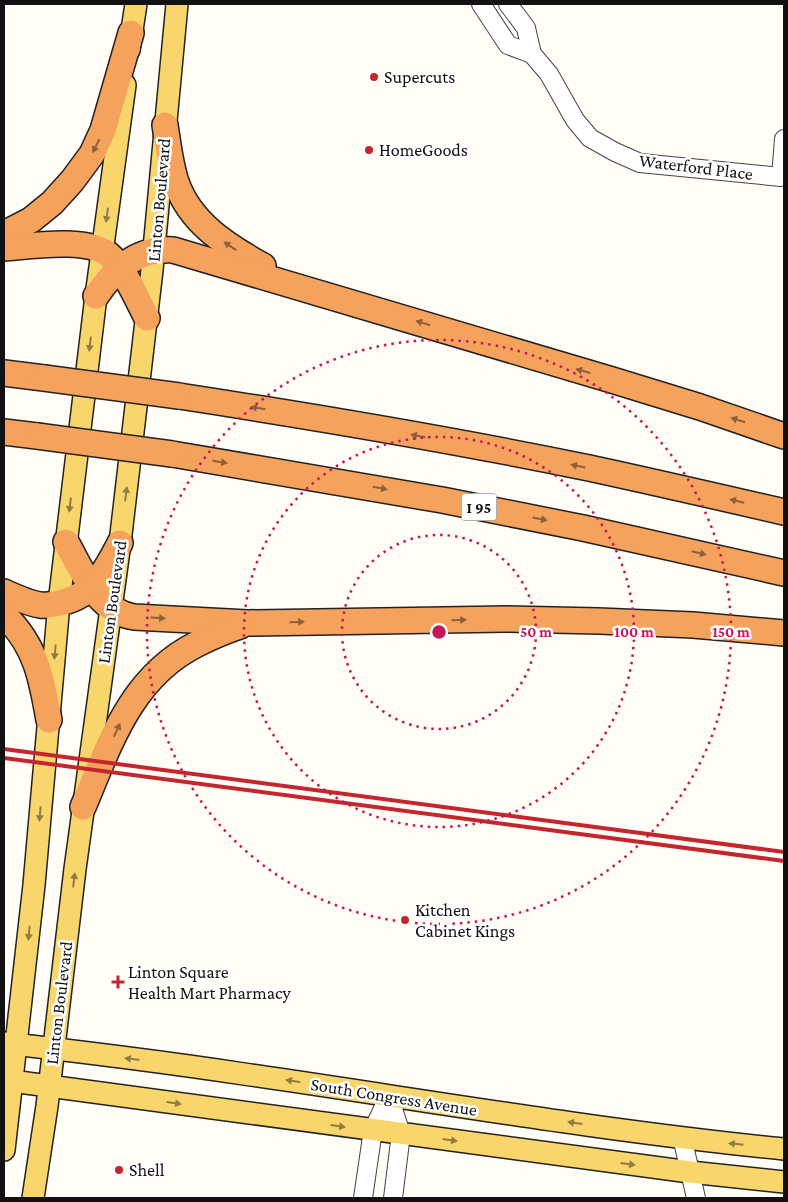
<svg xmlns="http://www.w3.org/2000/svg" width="788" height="1202" viewBox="0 0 788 1202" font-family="'Crimson Pro',serif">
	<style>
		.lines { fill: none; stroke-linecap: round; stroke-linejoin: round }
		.minor-casing { stroke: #444; stroke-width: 20 }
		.major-casing { stroke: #222; stroke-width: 24 }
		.highway-casing { stroke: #222; stroke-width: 28 }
		.minor { stroke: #fff; stroke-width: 18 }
		.major { stroke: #f9d66b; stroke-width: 21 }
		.highway { stroke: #f5a25d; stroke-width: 25 }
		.rail { stroke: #c4262e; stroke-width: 4 }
		.highway-bridge-casing { stroke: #222; stroke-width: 28; stroke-linecap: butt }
		.highway-bridge { stroke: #f5a25d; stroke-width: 25 }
		.oneway { fill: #8e613b }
		.oneway2 { fill: #917d42 }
		.ring { fill: none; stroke: #c2185b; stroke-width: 2.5; stroke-dasharray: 2.5 5 }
		.poi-dot { fill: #c4262e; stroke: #fff; stroke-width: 2 }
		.labels { text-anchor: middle; stroke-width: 5; stroke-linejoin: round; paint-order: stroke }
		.shield { fill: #fff; stroke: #585858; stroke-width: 1 }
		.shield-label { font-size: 16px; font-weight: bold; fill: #111 }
		.poi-label { font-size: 18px; fill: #111; stroke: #fff; text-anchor: start }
		.street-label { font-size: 18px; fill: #111; stroke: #fff }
		.centre { fill: #c2185b; stroke: #fff; stroke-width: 2.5 }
		.ring-label { font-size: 15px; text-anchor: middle; font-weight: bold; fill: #c2185b; stroke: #fff; stroke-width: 5; stroke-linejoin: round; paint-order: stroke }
	</style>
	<rect width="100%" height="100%" fill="#fffdf5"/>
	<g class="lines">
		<defs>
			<g id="minor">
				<polyline points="481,4 508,45 532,54"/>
				<polyline points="508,4 526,28 532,54 549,74 575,120 590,138 615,152 640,163 781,177 784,139"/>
				<polyline points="389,1096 401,1134 393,1198"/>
				<polyline points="682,1137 696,1198"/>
				<polyline points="363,1198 373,1130 389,1096"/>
			</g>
			<g id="major">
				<polyline points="129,50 136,4"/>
				<path d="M4 1043C84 1052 164 1062 244 1074 424 1100 603 1131 784 1149"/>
				<polyline points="4,1080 690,1172 784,1182"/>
				<polyline points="4,1150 34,885 59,603 96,296 125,85"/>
				<polyline points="33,1198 47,1106 75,869 120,543 152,270 177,4"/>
			</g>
			<g id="highway">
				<path d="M165 125C168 144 170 164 176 182 190 223 227 246 263 266"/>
				<polyline points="4,234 31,220 52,203 72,181 92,154 103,130 131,33"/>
				<path d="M4 248C31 246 88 237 109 255 123 266 138 301 147 318"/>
				<path d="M96 296C114 269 139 248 173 250L612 380 700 407 784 436"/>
				<polyline points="4,373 44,378"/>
				<path d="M179 396C316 417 453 440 589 468 654 482 719 497 784 512"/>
				<polyline points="4,432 37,436"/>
				<polyline points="172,454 442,500 583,528 784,573"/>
				<path d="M66 542C83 572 97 611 134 617L248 623 506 619 599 621 693 625 784 633"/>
				<path d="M4 592C15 597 28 603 40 605 48 606 56 604 63 602 94 595 107 568 120 543"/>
				<path d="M4 615C36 645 42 679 49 720"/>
				<path d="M83 807C110 743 131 677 197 644 211 637 225 631 240 626"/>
			</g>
		</defs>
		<use href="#minor" class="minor-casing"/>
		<use href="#major" class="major-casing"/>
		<use href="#highway" class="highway-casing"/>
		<use href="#minor" class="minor"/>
		<use href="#major" class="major"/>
		<use href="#highway" class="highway"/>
		<g class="rail">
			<polyline points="4,749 784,852"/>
			<polyline points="4,758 784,861"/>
		</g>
		<defs>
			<g id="highway-bridge">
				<polyline points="44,378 179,396"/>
				<polyline points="37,436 172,454"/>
			</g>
		</defs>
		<use href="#highway-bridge" class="highway-bridge-casing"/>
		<use href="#highway-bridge" class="highway-bridge"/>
	</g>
	<defs><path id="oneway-solid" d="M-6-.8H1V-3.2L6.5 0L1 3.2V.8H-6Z" transform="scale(1.25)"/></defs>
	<g class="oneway">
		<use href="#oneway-solid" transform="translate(96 146) rotate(116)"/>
		<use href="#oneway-solid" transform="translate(230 246) rotate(-146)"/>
		<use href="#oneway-solid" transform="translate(423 323) rotate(-163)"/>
		<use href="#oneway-solid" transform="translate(583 371) rotate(-164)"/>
		<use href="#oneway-solid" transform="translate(258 408) rotate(-171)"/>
		<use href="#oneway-solid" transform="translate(738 420) rotate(-162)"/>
		<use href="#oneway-solid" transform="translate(418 436) rotate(-170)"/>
		<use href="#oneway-solid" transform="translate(220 462) rotate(9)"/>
		<use href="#oneway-solid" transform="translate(578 466) rotate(-169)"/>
		<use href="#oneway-solid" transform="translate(380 488) rotate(10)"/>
		<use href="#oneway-solid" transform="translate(737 501) rotate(-167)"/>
		<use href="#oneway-solid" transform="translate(540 519) rotate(11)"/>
		<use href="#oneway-solid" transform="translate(699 553) rotate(13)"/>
		<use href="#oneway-solid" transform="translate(158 618) rotate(3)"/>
		<use href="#oneway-solid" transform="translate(459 620) rotate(-1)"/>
		<use href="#oneway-solid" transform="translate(297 622) rotate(-1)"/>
		<use href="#oneway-solid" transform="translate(117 730) rotate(-65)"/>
	</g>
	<g class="oneway2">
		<use href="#oneway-solid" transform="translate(107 215) rotate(98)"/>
		<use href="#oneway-solid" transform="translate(90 344) rotate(97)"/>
		<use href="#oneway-solid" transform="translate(126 494) rotate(-83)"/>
		<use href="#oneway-solid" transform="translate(70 505) rotate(97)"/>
		<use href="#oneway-solid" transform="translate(55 652) rotate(95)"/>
		<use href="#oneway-solid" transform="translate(40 814) rotate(95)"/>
		<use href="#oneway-solid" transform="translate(74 880) rotate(-83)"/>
		<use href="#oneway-solid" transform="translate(29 933) rotate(96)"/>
		<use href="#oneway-solid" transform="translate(132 1059) rotate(-173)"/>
		<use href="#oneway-solid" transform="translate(293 1081) rotate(-171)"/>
		<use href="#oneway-solid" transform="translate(174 1103) rotate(8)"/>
		<use href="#oneway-solid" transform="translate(575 1123) rotate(-172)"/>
		<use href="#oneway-solid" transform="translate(338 1126) rotate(8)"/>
		<use href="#oneway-solid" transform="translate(450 1140) rotate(8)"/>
		<use href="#oneway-solid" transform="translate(736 1144) rotate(-174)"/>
		<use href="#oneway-solid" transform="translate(628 1164) rotate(8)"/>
	</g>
	<g class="ring">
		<circle cx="439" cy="632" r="97"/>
		<circle cx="439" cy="632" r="195"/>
		<circle cx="439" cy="632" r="292"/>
	</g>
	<g class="poi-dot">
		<circle cx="374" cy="77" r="5"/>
		<circle cx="369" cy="150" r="5"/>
		<circle cx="405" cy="920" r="5"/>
		<path d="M115.5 974.5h5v5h5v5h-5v5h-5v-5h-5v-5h5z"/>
		<circle cx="119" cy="1170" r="5"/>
	</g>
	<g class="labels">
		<rect class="shield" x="461.5" y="493.5" width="35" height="27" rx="4"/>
		<g class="shield-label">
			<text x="479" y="513">I 95</text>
		</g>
		<g class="poi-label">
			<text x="384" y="83">Supercuts</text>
			<text x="379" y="156">HomeGoods</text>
			<text x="415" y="916">Kitchen<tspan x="415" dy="21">Cabinet Kings</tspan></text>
			<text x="128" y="978">Linton Square<tspan x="128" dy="21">Health Mart Pharmacy</tspan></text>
			<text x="129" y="1176">Shell</text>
		</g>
		<g class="street-label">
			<text transform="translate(696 167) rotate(7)" y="6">Waterford Place</text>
			<text transform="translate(159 200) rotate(-85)" y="6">Linton Boulevard</text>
			<text transform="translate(112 602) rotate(-82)" y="6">Linton Boulevard</text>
			<text transform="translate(59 1003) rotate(-83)" y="6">Linton Boulevard</text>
			<text transform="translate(394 1097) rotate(9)" y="6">South Congress Avenue</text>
		</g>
	</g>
	<circle cx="439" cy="632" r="8" class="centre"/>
	<g class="ring-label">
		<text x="536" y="637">50 m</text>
		<text x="634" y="637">100 m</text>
		<text x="731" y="637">150 m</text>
	</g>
	<rect width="788" height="1202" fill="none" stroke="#111111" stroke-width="10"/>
</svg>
